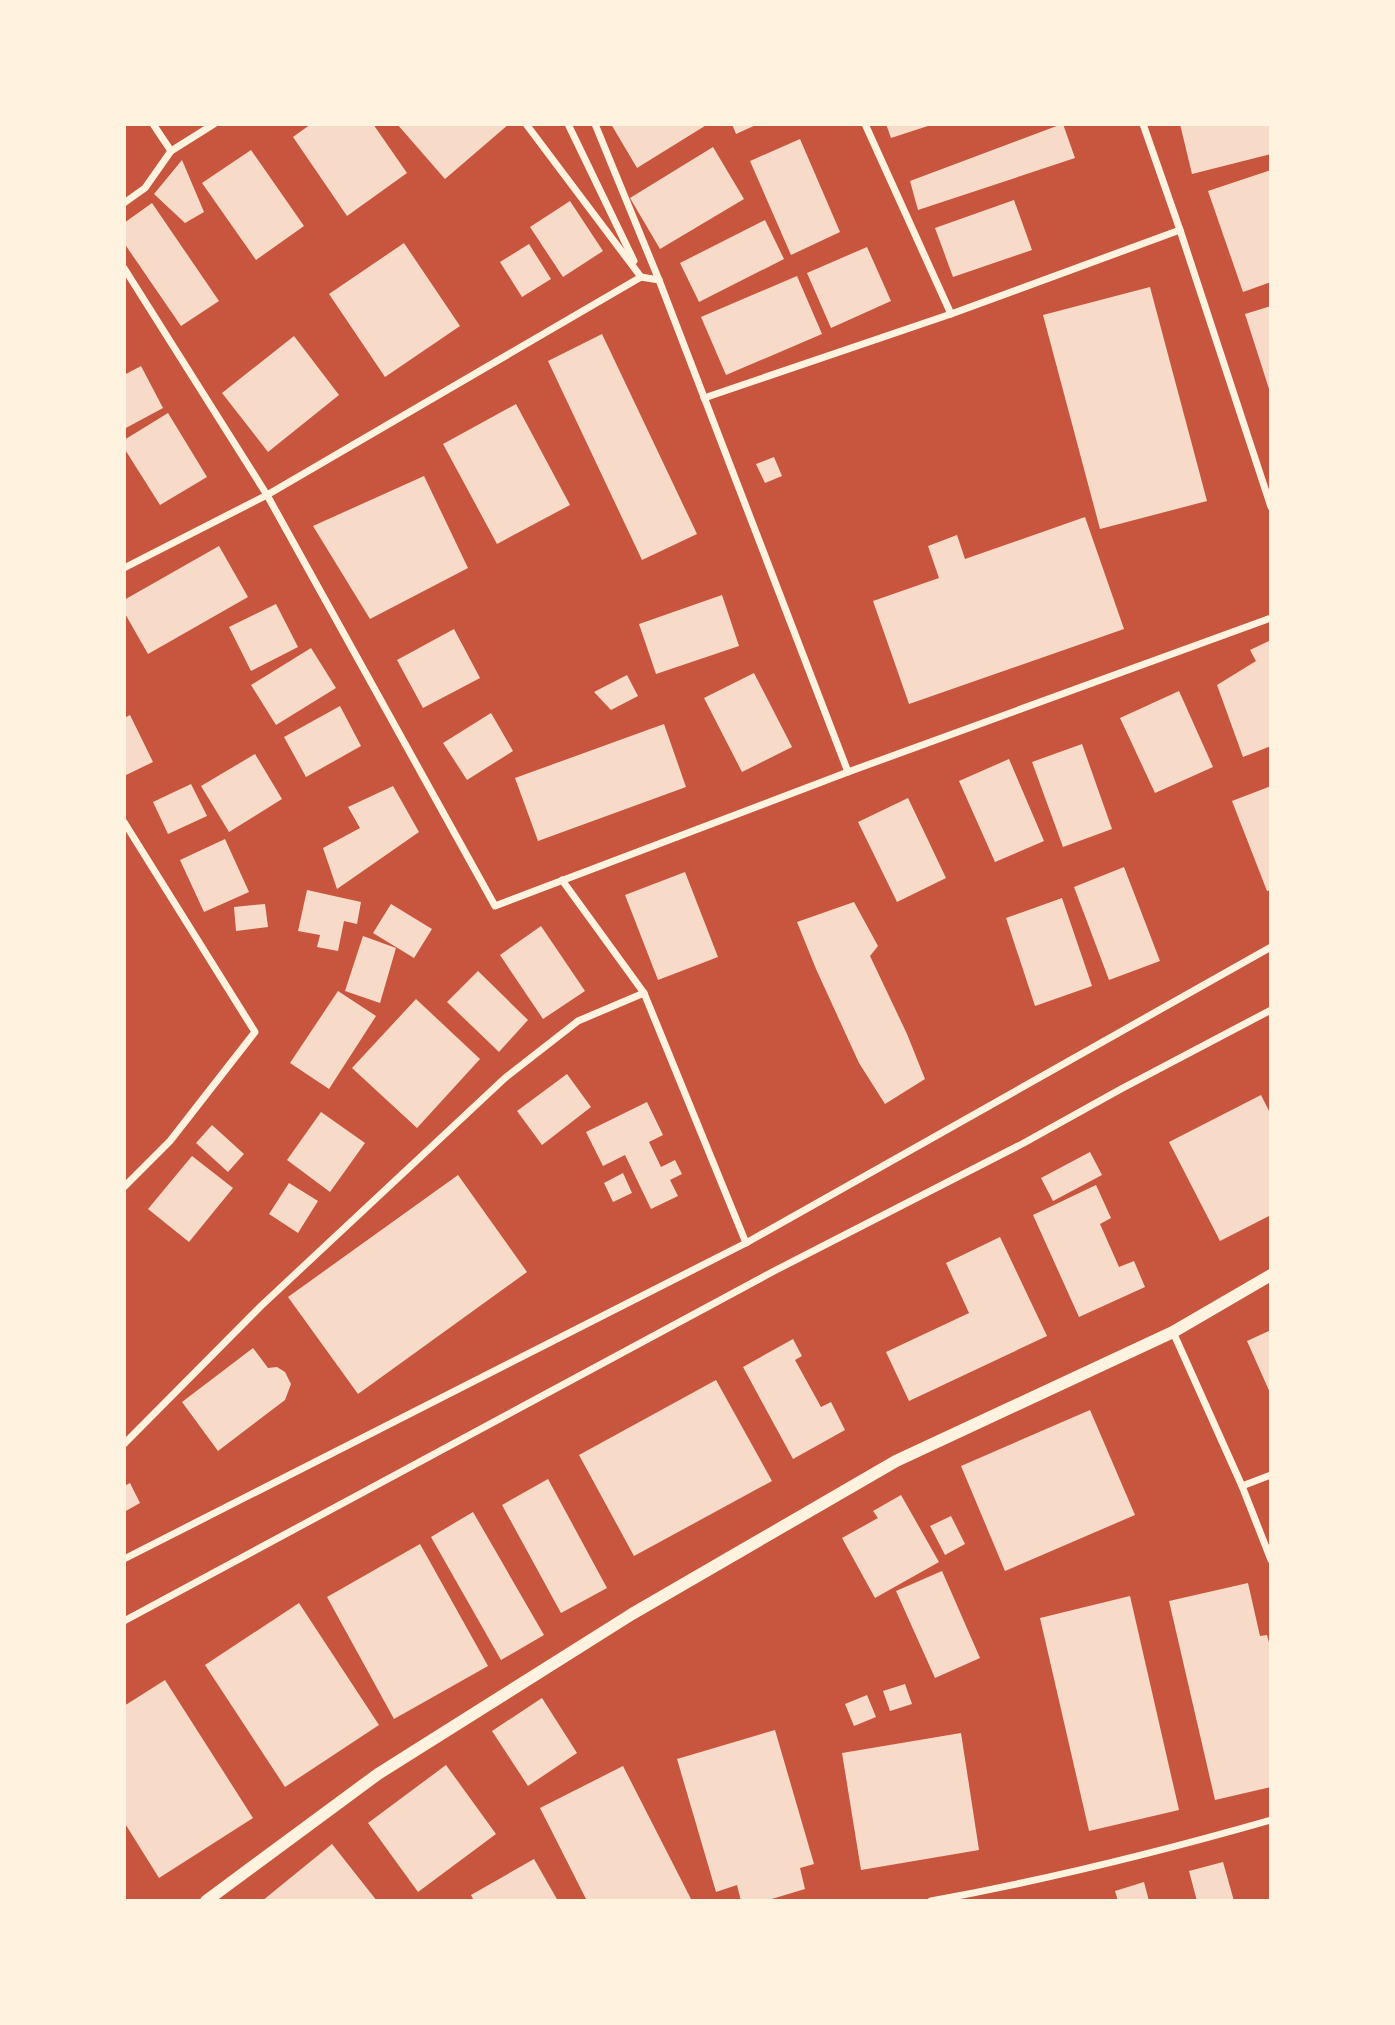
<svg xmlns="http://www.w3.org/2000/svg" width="1395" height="2025" viewBox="0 0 1395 2025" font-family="'Playfair Display',serif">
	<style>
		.building { fill: #f7dbc8 }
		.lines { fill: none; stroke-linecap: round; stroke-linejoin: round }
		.minor { stroke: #fff3e0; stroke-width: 7 }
		.tertiary { stroke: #fff3e0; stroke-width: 12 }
	</style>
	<rect width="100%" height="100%" fill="#c8553d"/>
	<g class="building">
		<polygon points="311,124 373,124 407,173 347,216 293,137"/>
		<polygon points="397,124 509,124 445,179"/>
		<polygon points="611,124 708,124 637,168"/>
		<polygon points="732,124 758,124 736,134"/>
		<polygon points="886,124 931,124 931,125 891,138"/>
		<polygon points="1062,124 1063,124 1075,158 918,210 910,181"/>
		<polygon points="1180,124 1271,124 1271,154 1192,174"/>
		<polygon points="800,139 840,232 791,255 750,161"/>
		<polygon points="713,147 744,199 660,249 630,198"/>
		<polygon points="251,150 304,226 256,260 202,183"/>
		<polygon points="182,160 204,212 185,223 154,194"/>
		<polygon points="1271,170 1271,282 1243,292 1208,191"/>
		<polygon points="1014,200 1032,250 953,277 935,228"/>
		<polygon points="570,201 603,251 563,277 530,227"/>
		<polygon points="152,203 219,301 181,326 124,243 124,223"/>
		<polygon points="765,220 784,259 699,302 680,263"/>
		<polygon points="404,243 460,326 385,377 329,294"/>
		<polygon points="529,244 551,279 522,297 500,262"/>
		<polygon points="867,247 891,301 831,328 807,273"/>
		<polygon points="797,276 822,334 726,375 701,317"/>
		<polygon points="1150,287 1207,501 1100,529 1043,315"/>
		<polygon points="1271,306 1271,392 1270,392 1245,314"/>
		<polygon points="602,334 697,534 642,560 548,361"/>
		<polygon points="294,336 339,395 268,452 222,393"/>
		<polygon points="141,366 163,408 124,429 124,375"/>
		<polygon points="516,404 570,505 497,544 443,444"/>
		<polygon points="168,413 207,477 160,505 124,448 124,440"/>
		<polygon points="774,457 782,476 765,483 756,464"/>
		<polygon points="424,476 468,568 370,619 313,526"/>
		<polygon points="1085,517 1124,629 909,704 873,601 939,578 928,546 957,535 965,559"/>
		<polygon points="219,546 248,597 148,654 124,612 124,600"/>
		<polygon points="722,595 739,646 656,674 639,624"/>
		<polygon points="276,604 298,647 251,671 229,627"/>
		<polygon points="454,629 480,678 423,708 397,660"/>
		<polygon points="1271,640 1271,746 1243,757 1217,685 1256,661 1250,650"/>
		<polygon points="311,648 336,688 276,725 251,685"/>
		<polygon points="754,673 792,747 742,772 704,698"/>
		<polygon points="627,675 638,696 611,710 594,692"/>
		<polygon points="1179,691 1213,767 1155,793 1120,718"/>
		<polygon points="340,706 361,746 306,777 284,737"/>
		<polygon points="491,713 513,751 467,780 443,743"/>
		<polygon points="130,715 153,762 124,776 124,718"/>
		<polygon points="664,724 686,787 538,841 515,778"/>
		<polygon points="1082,744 1112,829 1063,847 1032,762"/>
		<polygon points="255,754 282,799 229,832 201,786"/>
		<polygon points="1009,759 1044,841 995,862 959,781"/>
		<polygon points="191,784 207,816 168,834 153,802"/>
		<polygon points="393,786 419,832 337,889 323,848 360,828 348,807"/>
		<polygon points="1271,786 1271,890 1267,891 1232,801"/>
		<polygon points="908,798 946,878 897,902 858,822"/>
		<polygon points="225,839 249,892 204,912 180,860"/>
		<polygon points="1124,867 1160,961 1109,980 1074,887"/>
		<polygon points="685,872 718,957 658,980 625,895"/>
		<polygon points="307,890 361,902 357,924 344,921 338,951 317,947 320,935 298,931"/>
		<polygon points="1062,898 1092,986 1035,1006 1006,918"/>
		<polygon points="854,902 878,946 870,956 907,1034 925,1079 885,1104 859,1063 816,969 797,922"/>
		<polygon points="265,904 268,927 236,931 234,907"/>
		<polygon points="391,904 432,929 414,958 373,933"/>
		<polygon points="541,926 585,991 543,1019 500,955"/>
		<polygon points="363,936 396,948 380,1003 345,991"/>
		<polygon points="478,971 528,1020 499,1052 447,1002"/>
		<polygon points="338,991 376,1016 329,1089 290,1063"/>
		<polygon points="416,999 480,1059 417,1128 352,1068"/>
		<polygon points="567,1074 591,1107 542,1145 517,1111"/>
		<polygon points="1261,1095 1271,1115 1271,1215 1220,1241 1169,1142"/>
		<polygon points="647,1102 663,1135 649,1142 661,1167 675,1160 682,1174 670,1180 678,1196 651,1209 625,1155 603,1166 586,1132"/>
		<polygon points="321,1112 365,1143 330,1192 287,1160"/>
		<polygon points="212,1125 244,1154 228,1172 196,1143"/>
		<polygon points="1090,1152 1102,1175 1053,1201 1041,1178"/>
		<polygon points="192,1156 233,1188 189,1242 148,1209"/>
		<polygon points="623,1173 632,1193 613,1202 604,1183"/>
		<polygon points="458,1175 527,1272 358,1394 288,1297"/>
		<polygon points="289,1183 318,1201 298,1233 269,1214"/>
		<polygon points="1096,1185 1111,1218 1100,1224 1119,1267 1134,1261 1145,1287 1079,1317 1033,1215"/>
		<polygon points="1000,1237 1047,1336 909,1401 886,1352 969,1313 946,1263"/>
		<polygon points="1271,1330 1271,1395 1247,1341"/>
		<polygon points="793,1339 802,1356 795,1360 821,1407 831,1402 845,1430 793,1459 743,1367"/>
		<polygon points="253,1348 268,1368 277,1367 285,1372 291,1384 285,1400 218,1451 182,1402"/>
		<polygon points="716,1380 772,1481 634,1556 579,1455"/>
		<polygon points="1090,1410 1135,1515 1005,1571 961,1466"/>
		<polygon points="548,1479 607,1588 561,1613 502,1505"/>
		<polygon points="130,1483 140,1503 124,1512 124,1486"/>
		<polygon points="901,1495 939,1562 875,1598 842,1538 878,1518 873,1511"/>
		<polygon points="473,1512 544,1635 501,1660 431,1537"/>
		<polygon points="951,1516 965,1544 945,1555 930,1526"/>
		<polygon points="420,1544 488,1666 394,1719 327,1597"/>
		<polygon points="942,1571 980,1658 935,1678 896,1591"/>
		<polygon points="1248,1583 1260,1636 1267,1635 1271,1650 1271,1787 1215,1800 1169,1601"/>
		<polygon points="1130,1596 1179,1810 1089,1831 1040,1618"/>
		<polygon points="299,1603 379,1725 285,1787 205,1665"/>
		<polygon points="165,1680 253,1818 159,1878 124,1822 124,1706"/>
		<polygon points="905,1684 912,1704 890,1711 883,1691"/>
		<polygon points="867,1695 876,1717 854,1726 845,1704"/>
		<polygon points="542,1698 577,1753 528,1786 492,1731"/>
		<polygon points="775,1730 814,1864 800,1868 805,1889 765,1901 741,1901 737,1885 716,1892 677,1759"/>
		<polygon points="961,1733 979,1850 861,1870 842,1753"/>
		<polygon points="446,1765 496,1834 418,1892 368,1823"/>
		<polygon points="623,1766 692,1901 587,1901 540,1808"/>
		<polygon points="332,1844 377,1901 262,1901"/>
		<polygon points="534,1859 558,1901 474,1901 471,1895"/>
		<polygon points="1223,1862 1234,1901 1197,1901 1189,1871"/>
		<polygon points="1144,1882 1149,1901 1118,1901 1115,1891"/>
	</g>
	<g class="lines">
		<g class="minor">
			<polyline points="153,124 171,151"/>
			<polyline points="526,124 641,277"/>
			<polyline points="568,124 634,261"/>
			<polyline points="595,124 659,280 848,772"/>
			<polyline points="865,124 951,314"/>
			<polyline points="1143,124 1180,230 1271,507"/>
			<polyline points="124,203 145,188 171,151 214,124"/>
			<polyline points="124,268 267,495 495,906 848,772 1271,618"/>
			<polyline points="704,398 951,314 1180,230"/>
			<polyline points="124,568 267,495 641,277 659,280"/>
			<polyline points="124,822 255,1032 170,1141 124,1187"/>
			<polyline points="562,880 644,993 746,1243"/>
			<polyline points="1173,1332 1242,1486 1271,1560"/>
			<polyline points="124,1444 261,1306 505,1078 578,1021 644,993"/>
			<polyline points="1242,1486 1271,1475"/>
			<polyline points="124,1559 746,1243 1271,947"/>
			<polyline points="124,1621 776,1270 1022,1144 1121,1089 1271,1010"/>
			<path d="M931 1901C1046 1880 1159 1852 1271 1820"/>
		</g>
		<polyline class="tertiary" points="206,1901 378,1774 632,1614 896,1461 1173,1332 1271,1275"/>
	</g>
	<rect width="1395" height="2025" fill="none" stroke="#fff3e0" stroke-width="252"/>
</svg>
